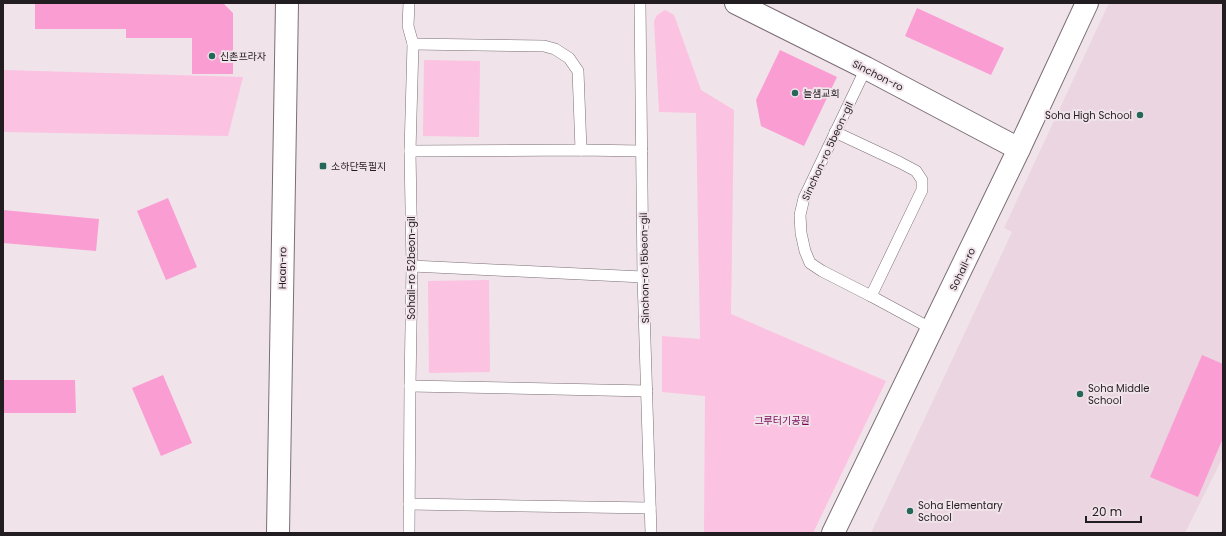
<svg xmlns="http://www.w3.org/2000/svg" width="1226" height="536" viewBox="0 0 1226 536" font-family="Poppins,'Noto Sans KR',sans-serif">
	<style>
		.built { fill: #ebd5e0 }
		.green { fill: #fbc2e1 }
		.building { fill: #fa9dd2 }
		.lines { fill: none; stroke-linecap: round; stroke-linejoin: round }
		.lane-casing { stroke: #7a6e75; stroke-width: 12 }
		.street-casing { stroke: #7a6e75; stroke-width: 24 }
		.secondary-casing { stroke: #7a6e75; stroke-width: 24 }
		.path { stroke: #867d82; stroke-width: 2.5; stroke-dasharray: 2 2; stroke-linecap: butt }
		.lane { stroke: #fff; stroke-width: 11 }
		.street { stroke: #fff; stroke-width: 22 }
		.secondary { stroke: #fff; stroke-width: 22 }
		.poi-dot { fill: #256758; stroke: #f1e3ea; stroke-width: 1.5 }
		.labels { text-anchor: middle; stroke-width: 4; stroke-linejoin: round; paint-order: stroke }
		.poi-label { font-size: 10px; fill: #221d20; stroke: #f1e3ea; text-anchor: start }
		.street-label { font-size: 10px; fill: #221d20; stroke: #f1e3ea }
		.park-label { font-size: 10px; fill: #770756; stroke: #f1e3ea }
	</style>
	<rect width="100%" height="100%" fill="#f1e3ea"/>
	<polygon class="built" points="1109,3 1223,3 1223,457 1185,533 871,533 1012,232 1004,228"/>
	<g class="green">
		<polygon points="665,10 674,15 701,90 734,110 731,314 886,381 813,533 704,533 705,396 662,392 662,336 700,339 696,113 659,112 654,21 657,15"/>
		<polygon points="424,60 480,61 479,137 423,136"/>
		<polygon points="3,70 243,77 228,136 3,132"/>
		<polygon points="489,280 490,372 429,373 428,281"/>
	</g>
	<g class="building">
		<polygon points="35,3 223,3 233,13 233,74 192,74 192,38 126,38 126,29 35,29"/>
		<polygon points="917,8 1004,48 991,75 905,36"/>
		<polygon points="780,50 837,77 804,146 761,126 756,100"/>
		<polygon points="168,198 197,267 166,280 137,211"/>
		<polygon points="3,210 99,219 96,251 3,243"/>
		<polygon points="1202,355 1223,364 1223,438 1198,497 1150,477"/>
		<polygon points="163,375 192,443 161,456 132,388"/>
		<polygon points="3,380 75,380 76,413 3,413"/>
	</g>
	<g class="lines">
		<defs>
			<g id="lane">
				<polyline points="409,3 408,26 413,44 410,151 412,266 410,386 409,533"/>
				<polyline points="640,3 643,277 651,533"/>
				<polyline points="413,44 544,46 555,49 569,58 578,71 581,150"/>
				<polyline points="866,68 804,198 800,215 801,233 805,251 810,263 822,271 871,296 932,329"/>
				<polyline points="835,132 899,162 916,171 922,180 922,190 871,296"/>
				<polyline points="410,151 581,150 642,151"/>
				<polyline points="412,266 643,277"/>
				<polyline points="410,386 647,391"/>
				<polyline points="409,504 650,508"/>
			</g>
			<g id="street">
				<polyline points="736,3 866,68 1019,149"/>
				<polyline points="833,533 1019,149 1087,3"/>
			</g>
			<polyline id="secondary" points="278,533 287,3"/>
		</defs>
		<use href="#lane" class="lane-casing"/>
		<use href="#street" class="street-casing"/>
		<use href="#secondary" class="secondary-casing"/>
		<polyline class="path" points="1222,533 1223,532"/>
		<use href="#lane" class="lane"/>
		<use href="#street" class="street"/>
		<use href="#secondary" class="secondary"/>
	</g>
	<g class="poi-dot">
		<circle cx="212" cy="56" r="4"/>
		<circle cx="795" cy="93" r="4"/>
		<circle cx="1140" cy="115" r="4"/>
		<rect x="319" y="162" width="8" height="8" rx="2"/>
		<circle cx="1080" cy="394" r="4"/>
		<circle cx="910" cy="511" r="4"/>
	</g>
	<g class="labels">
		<g class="poi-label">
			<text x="220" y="60">신촌프라자</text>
			<text x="803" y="97">늘샘교회</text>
			<text x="1132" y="119" text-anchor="end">Soha High School</text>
			<text x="331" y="170">소하단독필지</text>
			<text x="1088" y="392">Soha Middle<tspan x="1088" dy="12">School</tspan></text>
			<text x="918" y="509">Soha Elementary<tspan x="918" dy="12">School</tspan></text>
		</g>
		<g class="street-label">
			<text transform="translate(878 75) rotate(27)" y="4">Sinchon-ro</text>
			<text transform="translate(827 151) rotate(-65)" y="4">Sinchon-ro 5beon-gil</text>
			<text transform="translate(282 268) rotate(-89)" y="4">Haan-ro</text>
			<text transform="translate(411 268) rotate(-90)" y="4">Sohail-ro 52beon-gil</text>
			<text transform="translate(644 268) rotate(-91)" y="4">Sinchon-ro 15beon-gil</text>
			<text transform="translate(962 269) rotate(-64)" y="4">Sohail-ro</text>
		</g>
		<g class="park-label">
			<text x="782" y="424">그루터기공원</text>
		</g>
	</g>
	<rect width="1226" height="536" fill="none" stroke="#221d20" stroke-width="8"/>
	<path d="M1086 516v6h55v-6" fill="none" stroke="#221d20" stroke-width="2"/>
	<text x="1092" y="516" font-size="12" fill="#221d20" stroke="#f1e3ea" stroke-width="3" paint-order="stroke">20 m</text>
</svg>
